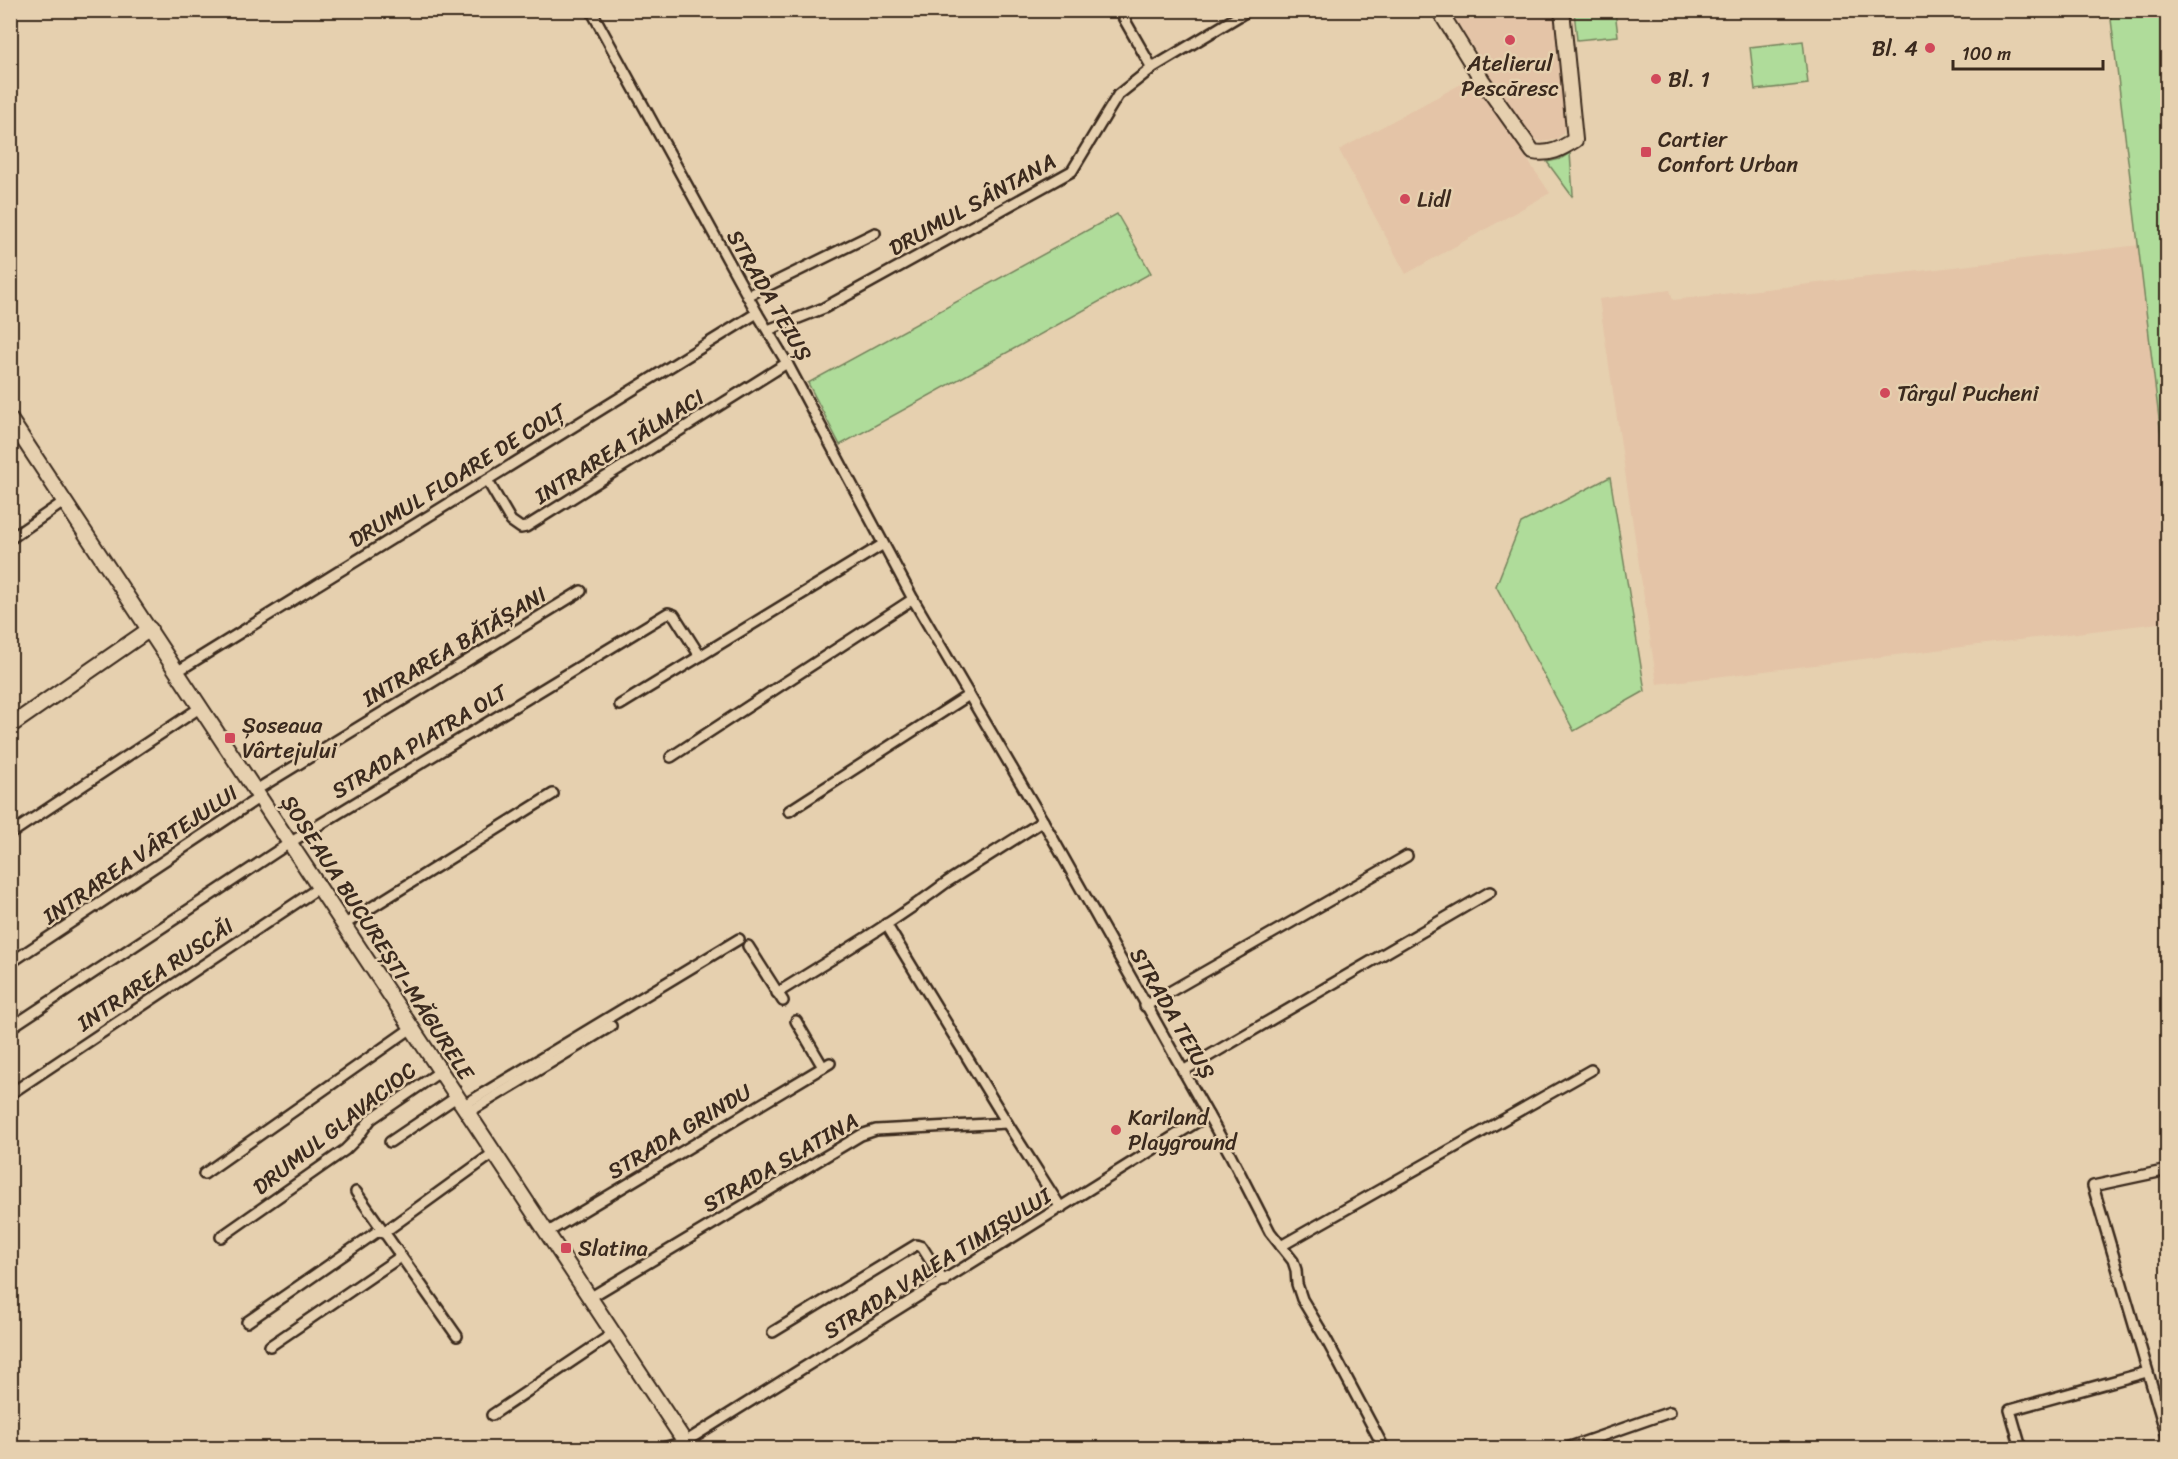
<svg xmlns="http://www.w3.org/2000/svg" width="2178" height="1459" viewBox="0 0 2178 1459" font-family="Sriracha,sans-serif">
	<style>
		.built { fill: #e4c4a7 }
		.green { fill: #afdc9a; stroke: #75835c; stroke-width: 1.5 }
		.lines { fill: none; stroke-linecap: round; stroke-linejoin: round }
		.street-casing { stroke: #3b2a1e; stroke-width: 14 }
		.secondary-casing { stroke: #3b2a1e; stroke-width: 18 }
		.street { stroke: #e6d0af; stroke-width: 9 }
		.secondary { stroke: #e6d0af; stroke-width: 14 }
		.poi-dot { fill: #d1495b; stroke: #e6d0af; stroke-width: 2 }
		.labels { text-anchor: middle; stroke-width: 5; stroke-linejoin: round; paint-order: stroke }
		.poi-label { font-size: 22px; fill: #3b2a1e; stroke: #e6d0af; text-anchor: start }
		.street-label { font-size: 22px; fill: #3b2a1e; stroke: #e6d0af }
	</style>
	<rect width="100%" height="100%" fill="#e6d0af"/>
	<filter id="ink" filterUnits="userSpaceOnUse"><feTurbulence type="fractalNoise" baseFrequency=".0167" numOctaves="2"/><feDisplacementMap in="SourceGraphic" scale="12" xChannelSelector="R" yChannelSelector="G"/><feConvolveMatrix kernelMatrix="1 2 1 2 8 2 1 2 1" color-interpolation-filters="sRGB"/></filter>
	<g filter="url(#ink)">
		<g class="built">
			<polygon points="1450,11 1555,11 1565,128 1562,135 1556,139 1542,142 1535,139 1520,149 1550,193 1406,274 1339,150 1487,70"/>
			<polygon points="2140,245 2167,485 2167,622 1657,684 1599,299 1670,290 1673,300"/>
		</g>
		<g class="green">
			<polygon points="1574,11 1615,11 1618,36 1577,40"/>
			<polygon points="2110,11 2167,11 2167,485"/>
			<polygon points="1803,41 1808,84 1755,90 1750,47"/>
			<polygon points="1570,153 1573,194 1572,196 1547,162 1560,159"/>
			<polygon points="1117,214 1151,273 840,445 808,383"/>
			<polygon points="1610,477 1645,691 1574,731 1496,586 1521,523"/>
		</g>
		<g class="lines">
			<defs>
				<g id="street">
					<polyline points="591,10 757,313 787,363 913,599 1043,821 1230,1154 1270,1232 1293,1261 1296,1270 1297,1284 1302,1299 1326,1339 1384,1448"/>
					<polyline points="1119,10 1152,68"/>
					<polyline points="747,296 875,233"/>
					<polyline points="768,330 824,308 1072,171 1118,95 1152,68 1249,10"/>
					<polyline points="487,480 511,521 521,528 526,527 787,363"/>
					<polyline points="10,539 65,501"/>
					<polyline points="178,671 757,313"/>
					<polyline points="620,705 882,545"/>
					<polyline points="671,757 913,599"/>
					<polyline points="256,790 581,591"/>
					<polyline points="789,811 969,695"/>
					<polyline points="10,834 201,707"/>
					<polyline points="345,924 553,794"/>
					<polyline points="886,924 1007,1123 1061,1208"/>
					<polyline points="748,946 783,1001"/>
					<polyline points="10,963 260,797"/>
					<path d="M777 993C835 957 894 922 947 882L1043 821"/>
					<polyline points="1145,1006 1407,856"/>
					<polyline points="796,1021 823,1067"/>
					<polyline points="10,1028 291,842 668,613 674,615 700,656"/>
					<polyline points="1183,1071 1490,892"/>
					<polyline points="10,1094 320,887"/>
					<polyline points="464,1105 739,939"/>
					<polyline points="469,1112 611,1026"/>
					<polyline points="390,1142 458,1096"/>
					<polyline points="2168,1170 2093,1186 2168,1440"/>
					<polyline points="204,1174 413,1027"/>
					<polyline points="356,1192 457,1336"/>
					<polyline points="548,1232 830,1063"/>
					<polyline points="383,1233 495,1152"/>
					<polyline points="221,1237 345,1150 356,1139 371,1119 441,1071"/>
					<polyline points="1281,1246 1591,1070"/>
					<polyline points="591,1297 861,1135 876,1130 1007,1123"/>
					<polyline points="247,1322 381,1229"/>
					<polyline points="773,1332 916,1245 922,1247 944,1282"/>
					<polyline points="270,1346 400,1257"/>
					<polyline points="492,1415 614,1333"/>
					<polyline points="663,1448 685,1442 696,1435 1208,1115"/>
					<polyline points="1567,1448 1670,1412"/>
					<polyline points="2021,1448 2010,1410 2147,1372"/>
				</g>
				<g id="secondary">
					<path d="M1439 10 1482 80 1533 152C1550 155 1561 149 1575 140L1562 10"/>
					<polyline points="10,419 689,1448"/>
					<polyline points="10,726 150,629"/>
				</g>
			</defs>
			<use href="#street" class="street-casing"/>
			<use href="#secondary" class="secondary-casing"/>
			<use href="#street" class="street"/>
			<use href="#secondary" class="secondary"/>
		</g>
	</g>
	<g class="poi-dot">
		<circle cx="1510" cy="40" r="6"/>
		<circle cx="1930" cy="48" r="6"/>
		<circle cx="1656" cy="79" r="6"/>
		<rect x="1640" y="146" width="12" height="12" rx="3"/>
		<circle cx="1405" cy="199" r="6"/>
		<circle cx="1885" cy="393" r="6"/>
		<rect x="224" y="732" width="12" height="12" rx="3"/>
		<circle cx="1116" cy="1130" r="6"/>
		<rect x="560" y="1242" width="12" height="12" rx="3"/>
	</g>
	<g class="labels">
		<g class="poi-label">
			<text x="1918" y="56" text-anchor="end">Bl. 4</text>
			<text x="1510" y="71" text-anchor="middle">Atelierul<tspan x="1510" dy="25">Pescăresc</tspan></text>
			<text x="1668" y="87">Bl. 1</text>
			<text x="1658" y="147">Cartier<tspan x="1658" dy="25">Confort Urban</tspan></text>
			<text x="1417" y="207">Lidl</text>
			<text x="1897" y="401">Târgul Pucheni</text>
			<text x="242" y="733">Șoseaua<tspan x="242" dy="25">Vârtejului</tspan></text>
			<text x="1128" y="1125">Kariland<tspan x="1128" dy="25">Playground</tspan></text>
			<text x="578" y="1256">Slatina</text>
		</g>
		<g class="street-label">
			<text transform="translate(972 204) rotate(-29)" y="8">DRUMUL SÂNTANA</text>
			<text transform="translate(770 295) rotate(60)" y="8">STRADA TEIUȘ</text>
			<text transform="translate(619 446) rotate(-32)" y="8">INTRAREA TĂLMACI</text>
			<text transform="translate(457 475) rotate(-32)" y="8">DRUMUL FLOARE DE COLȚ</text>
			<text transform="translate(454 646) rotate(-31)" y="8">INTRAREA BĂTĂȘANI</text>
			<text transform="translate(419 741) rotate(-31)" y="8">STRADA PIATRA OLT</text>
			<text transform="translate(140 854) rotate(-34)" y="8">INTRAREA VÂRTEJULUI</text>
			<text transform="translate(378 937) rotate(57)" y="8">ȘOSEAUA BUCUREȘTI-MĂGURELE</text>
			<text transform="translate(155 974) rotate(-34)" y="8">INTRAREA RUSCĂI</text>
			<text transform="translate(1173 1013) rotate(60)" y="8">STRADA TEIUȘ</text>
			<text transform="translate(334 1128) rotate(-38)" y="8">DRUMUL GLAVACIOC</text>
			<text transform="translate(679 1131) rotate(-31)" y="8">STRADA GRINDU</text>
			<text transform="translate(780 1162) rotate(-30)" y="8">STRADA SLATINA</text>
			<text transform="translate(937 1263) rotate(-32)" y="8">STRADA VALEA TIMIȘULUI</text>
		</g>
	</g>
	<rect width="2178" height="1459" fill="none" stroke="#e6d0af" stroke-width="36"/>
	<rect x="18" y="18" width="2142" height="1423" fill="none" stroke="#3b2a1e" stroke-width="2" filter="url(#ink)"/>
	<path d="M1953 60v9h150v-9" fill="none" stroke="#3b2a1e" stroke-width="3"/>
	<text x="1962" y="60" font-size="18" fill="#3b2a1e" stroke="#e6d0af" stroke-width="4.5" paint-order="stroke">100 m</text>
</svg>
